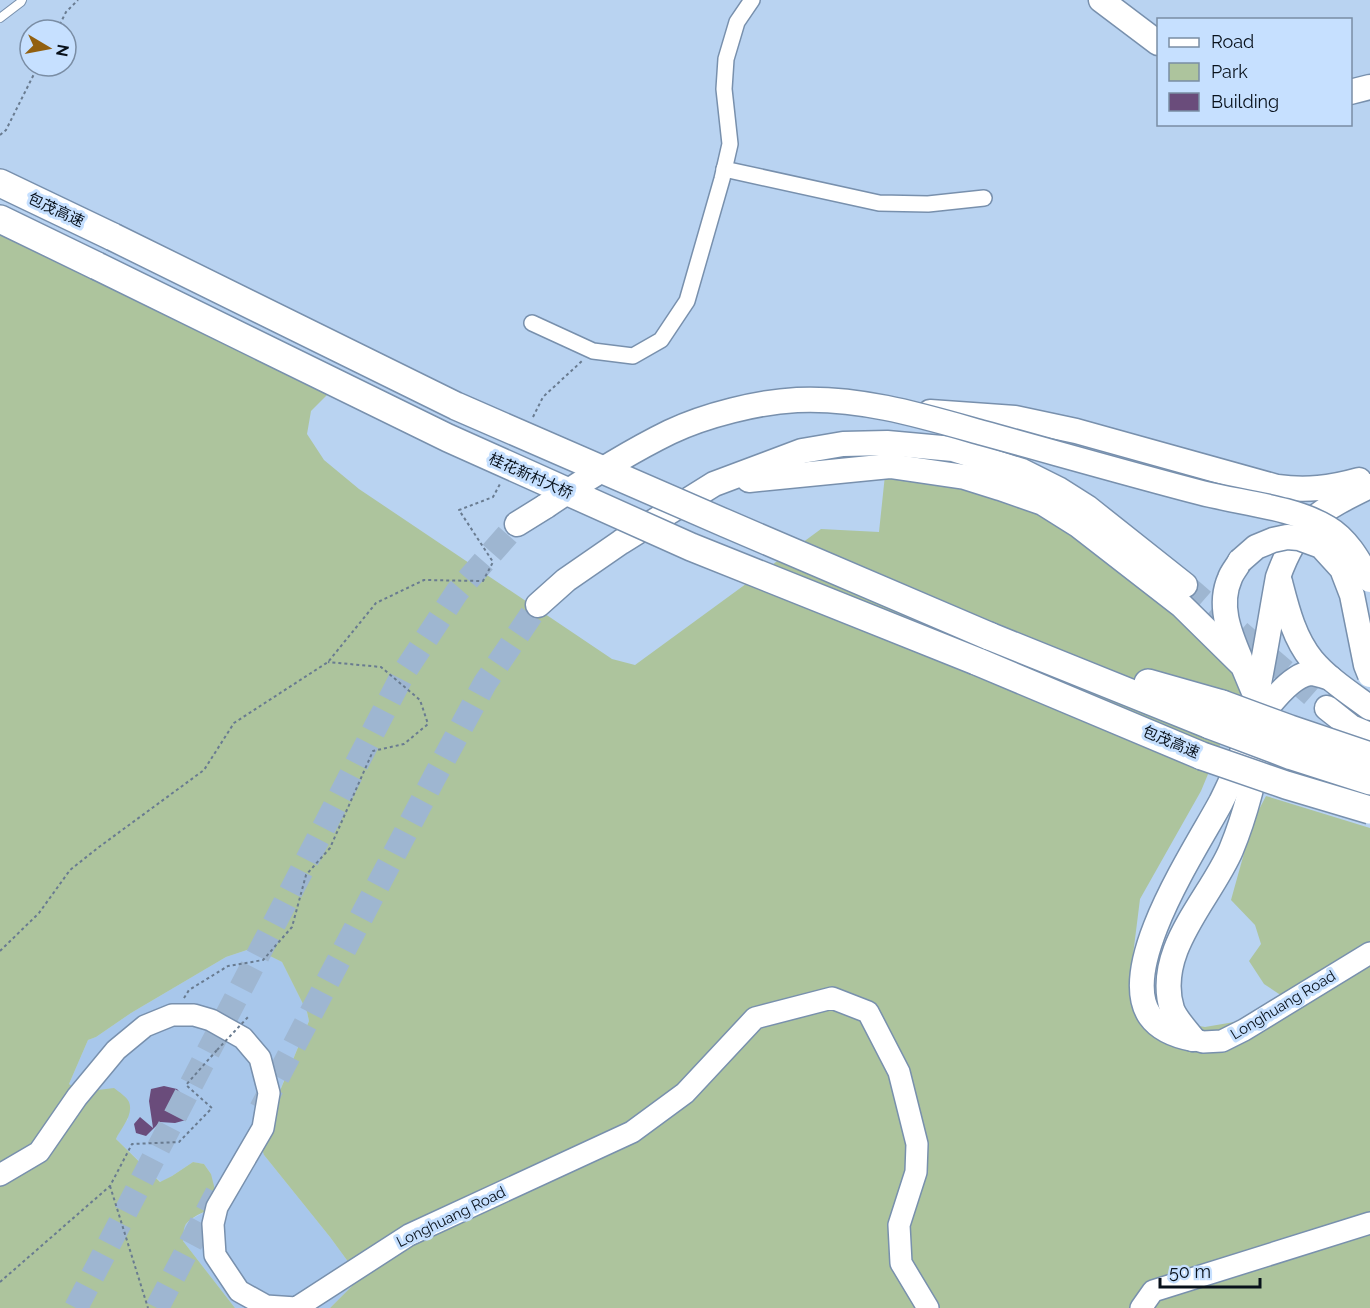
<svg xmlns="http://www.w3.org/2000/svg" width="1370" height="1308" viewBox="0 0 1370 1308" font-family="Raleway,'Noto Sans SC',sans-serif">
	<style>
		.built { fill: #a8c7eb }
		.green { fill: #adc49d }
		.building { fill: #6a4c7b }
		.lines { fill: none; stroke-linecap: round; stroke-linejoin: round }
		.primary-tunnel { stroke: #9eb6d1; stroke-width: 24; stroke-dasharray: 24 12; stroke-linecap: butt }
		.lane-casing { stroke: #7890ad; stroke-width: 10 }
		.street-casing { stroke: #7890ad; stroke-width: 18 }
		.secondary-casing { stroke: #7890ad; stroke-width: 24 }
		.primary-casing { stroke: #7890ad; stroke-width: 27 }
		.highway-casing { stroke: #7890ad; stroke-width: 30 }
		.path { stroke: #697b90; stroke-width: 2; stroke-dasharray: 3 3; stroke-linecap: butt }
		.lane { stroke: #fff; stroke-width: 8 }
		.street { stroke: #fff; stroke-width: 15 }
		.secondary { stroke: #fff; stroke-width: 21 }
		.primary { stroke: #fff; stroke-width: 24 }
		.highway { stroke: #fff; stroke-width: 27 }
		.primary-bridge-casing { stroke: #7890ad; stroke-width: 27; stroke-linecap: butt }
		.highway-bridge-casing { stroke: #7890ad; stroke-width: 30; stroke-linecap: butt }
		.path-bridge { stroke: #697b90; stroke-width: 2; stroke-dasharray: 3 3; stroke-linecap: butt }
		.primary-bridge { stroke: #fff; stroke-width: 24 }
		.highway-bridge { stroke: #fff; stroke-width: 27 }
		.labels { text-anchor: middle; stroke-width: 6; stroke-linejoin: round; paint-order: stroke }
		.street-label { font-size: 15px; fill: #08111b; stroke: #c6e0ff }
	</style>
	<rect width="100%" height="100%" fill="#b9d3f1"/>
	<polygon class="built" points="250,949 260,951 282,962 307,1012 309,1021 262,1133 264,1155 330,1237 360,1278 330,1308 235,1308 183,1241 184,1227 190,1220 210,1209 211,1174 204,1164 193,1162 172,1176 161,1182 116,1139 121,1128 128,1119 102,1090 76,1090 69,1084 88,1040 96,1037 131,1013 226,957"/>
	<path class="green" d="M0 222 328 394 311 411 307 434 324 460 359 489 612 659 635 665 821 529 879 532 885 475 991 493 1083 535 1205 644 1245 685 1201 791 1140 899 1133 955 1151 1007 1193 1025 1205 1027 1252 1019 1282 996 1264 984 1249 961 1261 944 1255 925 1231 900 1253 821 1266 796 1370 828V1308H330L360 1278 330 1237 264 1155 261 1146 262 1134 309 1021 307 1012 282 962 260 951 250 949 226 957 131 1013 96 1037 88 1040 69 1084 77 1090 90 1091 114 1088C119 1092 127 1097 129 1102 134 1115 121 1128 116 1139L160 1182 172 1176 193 1162 204 1164 211 1174 219 1206C210 1209 189 1217 185 1226 183 1230 184 1236 183 1241L235 1308H0Z"/>
	<polygon class="building" points="164,1086 177,1089 185,1098 189,1111 186,1120 175,1123 160,1122 146,1136 136,1133 134,1124 140,1117 153,1128 149,1101 151,1089"/>
	<g class="lines">
		<g class="primary-tunnel">
			<polyline points="1185,585 1327,708"/>
			<polyline points="261,1109 434,778 485,683 538,605"/>
			<polyline points="76,1308 403,674 457,592 517,524"/>
			<polyline points="157,1308 217,1193"/>
		</g>
		<defs>
			<polyline id="lane" points="0,18 21,2 22,0"/>
			<g id="street">
				<polyline points="724,169 879,203 928,204 984,198"/>
				<polyline points="532,323 593,351 633,356 661,340 687,301 722,179 730,144 724,89 726,59 737,22 752,0"/>
			</g>
			<g id="secondary">
				<polyline points="1193,1039 1203,1042 1222,1041 1244,1030 1370,953"/>
				<polyline points="0,1175 39,1152 77,1097 116,1050 145,1026 172,1015 194,1015 211,1020 243,1038 260,1058 269,1093 263,1128 217,1207 213,1224 215,1255 239,1291 266,1306 296,1308 409,1235 632,1132 685,1093 755,1018 832,998 868,1012 899,1072 917,1144 916,1172 899,1225 901,1263 928,1308"/>
				<polyline points="1141,1308 1153,1291 1370,1223"/>
			</g>
			<g id="primary">
				<polyline points="1101,0 1158,43"/>
				<polyline points="1350,92 1370,87"/>
				<path d="M930 412 1015 418 1076 431 1277 487C1307 491 1330 488 1359 480"/>
				<polyline points="749,480 890,466 965,477 1000,488 1043,503 1078,525 1181,605 1243,666 1256,697"/>
				<polyline points="517,524 546,506"/>
				<path d="M1280 582C1287 609 1294 638 1312 660 1328 679 1350 693 1370 708"/>
				<polyline points="538,605 566,580 621,542 714,484 802,451 843,444 887,443 953,449 1022,471 1058,489 1088,508 1185,585"/>
				<path d="M1240 658C1229 632 1218 605 1230 578 1232 572 1237 567 1240 561"/>
				<path d="M1270 704C1279 693 1295 675 1310 673 1316 673 1324 676 1330 678"/>
				<polyline points="1327,708 1351,727 1370,735"/>
				<path d="M1193 1039C1177 1036 1160 1030 1150 1016 1116 967 1197 847 1221 802 1228 788 1236 771 1241 756 1259 698 1267 637 1278 577 1298 521 1319 511 1370 486"/>
				<path d="M1193 1039C1187 1031 1175 1018 1172 1009 1154 951 1210 899 1231 850 1248 809 1256 769 1265 727"/>
			</g>
			<g id="highway">
				<polyline points="0,183 113,237"/>
				<polyline points="0,219 97,266"/>
				<polyline points="989,636 1210,725"/>
				<polyline points="976,661 1202,756"/>
				<polyline points="1148,683 1222,704"/>
			</g>
		</defs>
		<use href="#lane" class="lane-casing"/>
		<use href="#street" class="street-casing"/>
		<use href="#secondary" class="secondary-casing"/>
		<use href="#primary" class="primary-casing"/>
		<use href="#highway" class="highway-casing"/>
		<g class="path">
			<polyline points="57,30 66,12 78,0"/>
			<polyline points="0,135 6,130 38,66"/>
			<polyline points="533,417 543,397 582,361"/>
			<polyline points="0,951 39,913 70,870 99,847 204,770 234,723 328,662 376,603 424,580 483,581 493,562 459,510 493,497 500,484"/>
			<polyline points="184,998 189,990 228,966 263,960 292,927 306,875 330,848 373,751 404,744 428,724 420,700 381,667 328,662"/>
			<polyline points="110,1186 148,1308"/>
			<polyline points="0,1282 110,1186 132,1144 179,1142 212,1108 186,1085 217,1050"/>
		</g>
		<use href="#lane" class="lane"/>
		<use href="#street" class="street"/>
		<use href="#secondary" class="secondary"/>
		<use href="#primary" class="primary"/>
		<use href="#highway" class="highway"/>
		<defs>
			<g id="primary-bridge">
				<path d="M546 506C586 479 627 453 670 432 706 415 758 402 797 400 861 397 923 416 983 433 1056 453 1129 474 1202 493 1241 503 1293 507 1328 528 1347 539 1359 561 1370 580"/>
				<polyline points="1240,561 1256,547 1273,540 1287,537 1299,538 1321,546 1342,569 1352,595 1366,665 1370,675"/>
			</g>
			<g id="highway-bridge">
				<polyline points="113,237 456,406 725,523 989,636"/>
				<polyline points="97,266 448,438 691,547 976,661"/>
				<polyline points="1222,704 1290,729 1370,756"/>
				<polyline points="1210,725 1292,756 1370,781"/>
				<polyline points="1202,756 1286,785 1370,810"/>
			</g>
		</defs>
		<use href="#primary-bridge" class="primary-bridge-casing"/>
		<use href="#highway-bridge" class="highway-bridge-casing"/>
		<polyline class="path-bridge" points="217,1050 249,1016"/>
		<use href="#primary-bridge" class="primary-bridge"/>
		<use href="#highway-bridge" class="highway-bridge"/>
	</g>
	<g class="labels">
		<g class="street-label">
			<text transform="translate(56 210) rotate(25)" y="5">包茂高速</text>
			<text transform="translate(531 476) rotate(24)" y="5">桂花新村大桥</text>
			<text transform="translate(1171 742) rotate(23)" y="5">包茂高速</text>
			<text transform="translate(1283 1005) rotate(-31)" y="5">Longhuang Road</text>
			<text transform="translate(451 1217) rotate(-26)" y="5">Longhuang Road</text>
		</g>
	</g>
	<rect x="1157" y="18" width="195" height="108" fill="#c6e0ff" stroke="#7a8da4" stroke-width="1.5"/>
	<rect x="1169" y="38" width="30" height="9" fill="#ffffff" stroke="#7a8da4" stroke-width="1.5"/>
	<text x="1211" y="48" font-size="18" fill="#08111b">Road</text>
	<rect x="1169" y="63" width="30" height="18" fill="#adc49d" stroke="#7a8da4" stroke-width="1.5"/>
	<text x="1211" y="78" font-size="18" fill="#08111b">Park</text>
	<rect x="1169" y="93" width="30" height="18" fill="#6a4c7b" stroke="#7a8da4" stroke-width="1.5"/>
	<text x="1211" y="108" font-size="18" fill="#08111b">Building</text>
	<g transform="translate(48 48) rotate(100)"><circle r="28" fill="#c6e0ff" stroke="#7a8da4" stroke-width="1.5"/>
	<path d="M0-4.5L10 22L0 15L-10 22Z" fill="#926010"/>
	<text y="-9" font-size="16" font-weight="bold" text-anchor="middle" fill="#08111b">N</text>
	</g>
	<path d="M1160 1278v9h100v-9" fill="none" stroke="#08111b" stroke-width="3"/>
	<text x="1169" y="1278" font-size="18" fill="#08111b" stroke="#c6e0ff" stroke-width="4.5" paint-order="stroke">50 m</text>
</svg>
